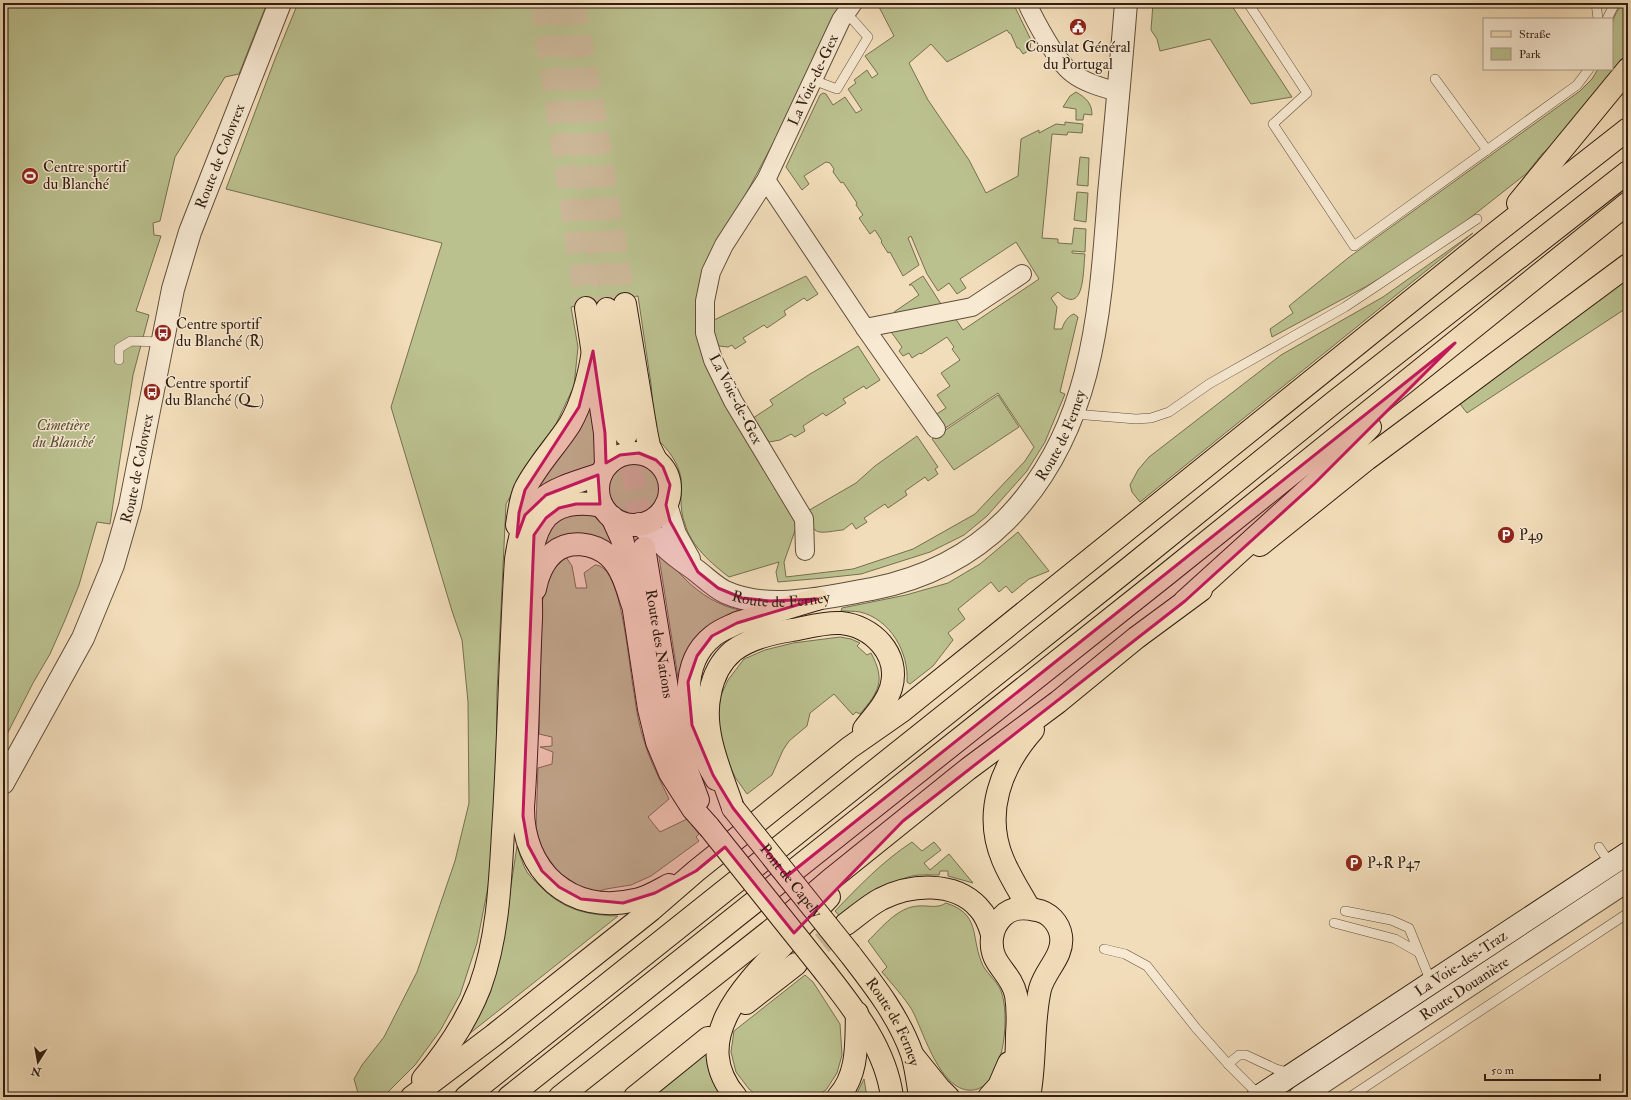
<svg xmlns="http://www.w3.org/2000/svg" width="1631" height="1100" viewBox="0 0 1631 1100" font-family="'IM FELL Double Pica',serif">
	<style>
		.green { fill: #bbc08f; stroke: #766f50 }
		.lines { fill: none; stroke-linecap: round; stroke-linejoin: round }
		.primary-tunnel { stroke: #cbb798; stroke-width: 22; stroke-dasharray: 22 11; stroke-linecap: butt }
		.motorway-tunnel { stroke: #cbb798; stroke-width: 22; stroke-dasharray: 22 11; stroke-linecap: butt }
		.service-casing { stroke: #614e3a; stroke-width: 10 }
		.minor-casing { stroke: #614e3a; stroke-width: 20 }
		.tertiary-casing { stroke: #614e3a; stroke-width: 24 }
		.secondary-casing { stroke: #311e10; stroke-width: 24 }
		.primary-casing { stroke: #311e10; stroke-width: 24 }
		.motorway-casing { stroke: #311e10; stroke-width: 24 }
		.service { stroke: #f7e9d2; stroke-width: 9 }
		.minor { stroke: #f7e9d2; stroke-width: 18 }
		.tertiary { stroke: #f7e9d2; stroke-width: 22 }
		.secondary { stroke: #f7e9d2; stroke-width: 22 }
		.primary { stroke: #f2ddba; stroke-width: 22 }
		.motorway { stroke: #f2ddba; stroke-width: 22 }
		.primary-bridge-casing { stroke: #311e10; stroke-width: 24; stroke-linecap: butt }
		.primary-bridge { stroke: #f2ddba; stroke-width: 22 }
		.marked { fill: #c2185b; fill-opacity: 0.2; stroke: #c2185b; stroke-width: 3; stroke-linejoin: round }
		.labels { text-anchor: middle; stroke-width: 3; stroke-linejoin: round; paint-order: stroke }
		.poi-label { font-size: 15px; fill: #311e10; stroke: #f7e9d2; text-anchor: start }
		.street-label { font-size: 15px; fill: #311e10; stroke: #f7e9d2 }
		.park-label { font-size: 15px; font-style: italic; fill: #5a4f36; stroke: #f7e9d2 }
	</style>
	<rect width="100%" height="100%" fill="#f2ddba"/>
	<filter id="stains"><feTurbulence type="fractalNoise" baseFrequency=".005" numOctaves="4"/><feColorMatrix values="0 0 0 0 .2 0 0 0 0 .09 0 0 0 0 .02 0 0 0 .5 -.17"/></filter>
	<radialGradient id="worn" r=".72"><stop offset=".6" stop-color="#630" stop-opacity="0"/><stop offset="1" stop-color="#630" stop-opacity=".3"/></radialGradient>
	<g class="green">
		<polygon points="3,3 267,3 239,74 225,77 175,157 160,221 153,223 154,235 161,236 136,311 149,315 133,375 110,524 97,522 79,585 65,620 50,654 33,683 3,742"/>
		<path d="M298 3H843L785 121 748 190 703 277 696 310 798 522 784 562 786 577 853 569 913 549 975 514 1025 461 1034 447 998 393 944 429 935 415 946 408 937 395 950 386 941 373 960 360 952 349 954 347 947 337 921 354 920 353 912 358 909 353 903 356 899 351 902 347 889 329 953 315 963 330 1039 279 1016 242 960 279 966 288 957 294 949 283 938 291 927 274 911 236 908 238 919 265 903 276 890 252 888 253 881 242 882 241 875 230 870 234 859 218 863 215 856 205 857 203 843 182 841 183 833 172 834 169 830 163 826 162 804 176 809 184 802 190 786 167 820 95 823 93 826 94 833 105 845 97 856 113 862 110 848 89 856 83 854 80 867 70 872 78 878 74 865 56 894 36 877 3H1013L1031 40 1030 50 1023 54 1019 48H1017L1011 34 1009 33 1007 30 947 62 931 44 909 63 928 100 969 160 986 193 1018 176 1021 139 1039 130V133L1056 124 1065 125V122L1083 124 1082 133 1068 132 1067 135 1052 134 1042 238 1058 239V243L1072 244 1074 228 1086 229 1085 252 1072 251V253L1085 254C1083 269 1085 318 1058 292L1051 298 1057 307 1054 329H1062C1064 322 1068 316 1074 314L1078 317 1060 392 1065 394 1045 442 1027 471 987 516 964 535 930 552 861 574 824 578 778 582 776 572 779 562 729 577C712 564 691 546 685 524 682 517 681 507 681 500 681 493 682 485 681 478 678 462 668 449 656 438L651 384 638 296 571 307 578 347 574 386 556 424 535 452 506 504 497 692 496 789 492 867 477 943 460 995 440 1031 415 1065 383 1097H354L358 1093 354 1079 362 1065 384 1037 417 972 455 861 469 803 468 702 462 640 452 611 391 407 442 243 226 189 275 59Z"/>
		<polygon points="1153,3 1230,3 1292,97 1251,104 1210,39 1160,51 1157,39 1151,30"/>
		<path d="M1625 3H1628V60L1571 130 1542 154 1527 173 1456 229 1424 251 1367 286 1272 337 1270 329 1293 313 1289 306 1348 258 1580 91 1592 79 1598 69H1612C1612 48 1605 17 1625 3Z"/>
		<path d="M1076 92C1086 98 1092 103 1092 115L1084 114 1083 120H1076V109L1063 107 1070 96Z"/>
		<polygon points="1080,157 1089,158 1088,186 1077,185"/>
		<polygon points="1077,192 1088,193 1086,222 1074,220"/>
		<polygon points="1473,233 1140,502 1132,492 1130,485 1138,470 1149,457 1281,355 1383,297"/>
		<polygon points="806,276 818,294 807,301 804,298 784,311 786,315 767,328 764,325 743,338 746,342 735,349 732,345 728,347 719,346 714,335 714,320"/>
		<polygon points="923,276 941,304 897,316 894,312 919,295 912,285 909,285"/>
		<polygon points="1628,277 1628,307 1467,413 1460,404"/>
		<polygon points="858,346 880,380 866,389 864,386 843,399 846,403 826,416 823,413 803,426 805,431 795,437 791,434 780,440 769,442 753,418 773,405 770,400 810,374"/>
		<polygon points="592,394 596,461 589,469 531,492"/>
		<polygon points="998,395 1019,427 954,470 932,439"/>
		<path d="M917 436 938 467 935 469 938 474 928 481 925 477 905 491 907 495 888 508 885 504 864 518 867 522 856 529 852 523 843 530C836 530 820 535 815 530 811 526 809 517 806 512L856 483 875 466Z"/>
		<circle cx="634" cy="487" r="26"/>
		<polygon points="565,513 594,514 609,528 619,548 538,552 545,531"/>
		<path d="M1018 532 1049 571 1029 579 1012 593 1006 586 999 592 991 582 958 609 965 619 948 633 953 640 933 666 910 684 907 682C909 652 890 619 860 612 854 611 847 611 841 611L842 608 906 595 948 583 980 564Z"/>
		<path d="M658 551C668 558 675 569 684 578 701 595 719 606 743 611L726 620 680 690Z"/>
		<path d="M566 557 572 566 576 588H587L584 573 595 565C597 565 601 566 603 568 623 583 629 668 634 693 636 709 639 726 644 741 650 761 660 780 669 799L648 817 660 832 687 819 699 834 696 837 699 841 651 876 631 885 606 889 597 892 584 889 558 872 541 848 536 827 538 768 552 764 553 752 540 747 552 746V737L539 734 542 602 550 573Z"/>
		<path d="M840 637 851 639 860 643 857 646 867 655 871 653C886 681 879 691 860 714L856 712 853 715 834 694 810 713 807 726 789 741 783 750 772 775 747 794 735 777 723 750 718 715 721 695 728 680 744 659 765 650 793 643Z"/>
		<path d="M912 842 922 851 934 842 941 850 924 863 930 870 949 854 973 883 948 876V871H940L939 875C928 875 918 874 908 877 883 884 863 904 843 920L835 911C859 886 883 861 912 842Z"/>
		<path d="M517 846C520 854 522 864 527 872 532 879 540 886 546 892 568 911 589 915 618 916L469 1034 487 996 507 912Z"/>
		<path d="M946 903C980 914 971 935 981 961 985 973 996 979 1001 991 1010 1014 1005 1078 978 1089 942 1100 924 1032 912 1010 904 997 892 984 882 972L887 967 868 941C882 927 898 907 918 906 928 905 937 909 946 903Z"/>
		<polygon points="805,975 813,982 840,1024 842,1055 837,1073 826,1090 815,1097 759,1097 749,1089 736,1072 731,1052 734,1031"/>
		<path d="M709 1051C708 1068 713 1082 721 1097H653Z"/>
		<polygon points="864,1079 867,1097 855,1097"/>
	</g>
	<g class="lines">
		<g class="primary-tunnel">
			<polyline points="541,3 586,308"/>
			<polyline points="559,3 607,309"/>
			<polyline points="574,3 594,110 625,304"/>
			<polyline points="626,435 644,543"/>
		</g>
		<polyline class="motorway-tunnel" points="796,964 846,924"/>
		<defs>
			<g id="service">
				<polyline points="1248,3 1307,93 1273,124 1354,246 1577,85 1589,69"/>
				<polyline points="1596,3 1598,19"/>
				<polyline points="1607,19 1615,3"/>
				<polyline points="1435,79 1487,150"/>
				<polyline points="813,80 837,89 868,37 853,20 845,15"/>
				<polyline points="119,360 119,348 131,341 161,342"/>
				<polyline points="1074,414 1136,419 1151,418 1169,412 1209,384 1345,307 1477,219"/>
				<polyline points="1599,847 1611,865"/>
				<polyline points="1345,911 1391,920 1409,928 1431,982"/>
				<polyline points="1334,923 1395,939 1418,952"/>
				<polyline points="1104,949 1125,954 1147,966 1196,1028 1228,1064"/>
				<polyline points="1260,1096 1228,1064 1239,1055 1246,1055 1276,1069 1291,1073"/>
				<polyline points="1350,1097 1628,913"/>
			</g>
			<g id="minor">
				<path d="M1027 3C1035 21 1057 62 1072 73 1085 83 1103 88 1118 92"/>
				<polyline points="766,180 865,328 936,429"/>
				<polyline points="865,328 972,307 1022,274"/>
				<path id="s1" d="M805 551 804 519 733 401 713 360 705 333V301L711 272 724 245 766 180 841 20 853 3"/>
			</g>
			<g id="tertiary">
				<polyline points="666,505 675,534 689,559"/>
				<path id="s2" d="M639 524C654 534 665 548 679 558 685 563 692 567 698 572 707 579 715 587 725 592 768 612 827 597 872 589 923 579 969 557 1006 520 1094 430 1100 312 1109 194 1115 130 1121 67 1126 3"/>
				<path id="s3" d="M3 783 83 638 113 565 130 506 173 289 190 232 280 3"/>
				<path id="s4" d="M1300 1097 1628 880"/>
			</g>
			<g id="secondary">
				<path id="s5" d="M1258 1097 1628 853"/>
			</g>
			<g id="primary">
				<polyline points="625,304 646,431 649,446 656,460"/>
				<polyline points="586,308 605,433 606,466"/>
				<polyline points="607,309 626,435"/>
				<circle cx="634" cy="489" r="36"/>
				<polyline points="612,517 622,539 625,551 649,709 657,742 670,773 693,809 709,827"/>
				<polyline points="1260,545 1367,459 1628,265"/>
				<path id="s6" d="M644 548 672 719 688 773 698 800"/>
				<path d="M716 779C693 740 670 670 713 636 720 630 729 627 737 623L817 599"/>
				<path d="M1029 908C1020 892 1010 877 1003 860 983 813 1001 766 1033 730"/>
				<path id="s7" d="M850 954C874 985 899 1017 912 1054 916 1067 918 1083 920 1097"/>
				<path d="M825 972C854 1009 886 1049 892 1097"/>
				<polyline points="914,1057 939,1088 948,1097"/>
				<polyline points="560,1097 774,928 830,880 968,769 1058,702 1136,638 1201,590"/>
				<path d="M736 1097C689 1042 742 987 780 948 797 931 813 914 829 897"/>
				<path d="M838 1097C859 1074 856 1042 857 1013"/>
				<polyline points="989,1097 999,1086 1009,1063"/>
				<path d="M1010 1097C1016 1076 1017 1056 1017 1034 1018 1021 1018 1008 1016 995 1011 971 989 965 992 938 993 930 996 923 1002 917 1011 907 1023 907 1036 910 1049 912 1059 923 1061 936 1064 956 1045 970 1040 989 1032 1024 1036 1061 1029 1097"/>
			</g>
			<g id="motorway">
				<polyline points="1518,203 1628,69"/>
				<path d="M602 506C581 501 554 503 542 523 525 551 532 588 531 619 528 681 528 744 523 807 522 870 570 916 635 900 647 898 658 891 669 885"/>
				<path d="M517 525C519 513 520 500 525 489 537 465 556 446 570 424 583 401 589 377 593 351"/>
				<path d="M535 589C537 577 543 562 553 553 569 539 594 543 609 556 622 568 627 587 632 603"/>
				<polyline points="1185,601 1314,484 1370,427"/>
				<path d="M733 808C721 772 701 731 710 693 713 677 720 662 733 651 750 638 772 633 792 630 808 627 825 622 841 623 872 626 901 654 891 688 886 704 874 716 864 729"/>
				<path d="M846 924C857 916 868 906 881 899 911 884 954 881 978 907 986 915 989 924 992 934"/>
				<polyline points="746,1003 796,964"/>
				<path d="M423 1079C446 1052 467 1020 480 987 498 937 500 884 503 832 509 741 510 650 516 559 525 497 545 492 601 474"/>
				<polyline points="412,1097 494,1035 651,910 696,871 849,748 902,711 1489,238 1628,129"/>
				<polyline points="466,1097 1128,569 1333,403 1628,172"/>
				<polyline points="509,1097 1167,574 1628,203"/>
				<polyline points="635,1097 708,1038"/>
			</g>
		</defs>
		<use href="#service" class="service-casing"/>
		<use href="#minor" class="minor-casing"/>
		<use href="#tertiary" class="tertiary-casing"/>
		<use href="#secondary" class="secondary-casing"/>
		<use href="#primary" class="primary-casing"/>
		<use href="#motorway" class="motorway-casing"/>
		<use href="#service" class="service"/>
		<use href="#minor" class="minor"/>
		<use href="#tertiary" class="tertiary"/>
		<use href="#secondary" class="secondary"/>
		<use href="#primary" class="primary"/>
		<use href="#motorway" class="motorway"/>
		<defs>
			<g id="primary-bridge">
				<path id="s8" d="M733 808 850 954"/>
				<polyline points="709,827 825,972"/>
			</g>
		</defs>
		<use href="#primary-bridge" class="primary-bridge-casing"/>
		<use href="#primary-bridge" class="primary-bridge"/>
	</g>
	<path class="marked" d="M1455 343 1314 484 1185 601 903 821 794 933 725 847 696 871 655 893 623 903 581 899 559 887 542 871 528 845 523 816 534 535 546 518 559 508 576 504H600L598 475 546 495 525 515 517 537 519 513 525 490 579 407 593 351 605 433 606 463 620 455 639 453 656 460 663 467 670 485 666 505 670 521 698 572 718 588 742 598 770 601 817 599 737 623 712 636 697 656 688 682 692 725 713 775 733 808 787 876Z"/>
	<defs>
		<symbol id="civic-disc" viewBox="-11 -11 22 22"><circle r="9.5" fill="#8f2418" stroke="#f7e9d2"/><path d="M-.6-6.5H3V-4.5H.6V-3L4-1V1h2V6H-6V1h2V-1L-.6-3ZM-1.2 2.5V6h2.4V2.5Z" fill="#fff"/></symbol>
		<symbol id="stadium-disc" viewBox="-11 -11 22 22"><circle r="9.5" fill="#8f2418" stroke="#f7e9d2"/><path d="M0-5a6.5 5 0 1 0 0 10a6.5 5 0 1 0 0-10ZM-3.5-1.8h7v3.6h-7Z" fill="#fff"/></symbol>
		<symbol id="bus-disc" viewBox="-11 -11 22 22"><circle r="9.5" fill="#8f2418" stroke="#f7e9d2"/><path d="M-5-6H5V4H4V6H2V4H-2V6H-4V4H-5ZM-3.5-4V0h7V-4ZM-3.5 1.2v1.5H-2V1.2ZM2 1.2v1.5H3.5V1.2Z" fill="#fff"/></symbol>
		<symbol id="parking-disc" viewBox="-11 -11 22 22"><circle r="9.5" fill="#8f2418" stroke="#f7e9d2"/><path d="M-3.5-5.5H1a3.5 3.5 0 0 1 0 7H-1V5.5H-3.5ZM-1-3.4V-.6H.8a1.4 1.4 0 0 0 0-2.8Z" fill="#fff"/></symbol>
	</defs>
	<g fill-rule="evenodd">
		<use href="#civic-disc" x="1068" y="17" width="20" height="20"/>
		<use href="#stadium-disc" x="20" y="166" width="20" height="20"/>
		<use href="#bus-disc" x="153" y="323" width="20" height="20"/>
		<use href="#bus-disc" x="142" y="382" width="20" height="20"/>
		<use href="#parking-disc" x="1496" y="525" width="20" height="20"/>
		<use href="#parking-disc" x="1344" y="853" width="20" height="20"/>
	</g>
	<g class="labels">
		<g class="poi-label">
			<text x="1078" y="52" text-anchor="middle">Consulat Général<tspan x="1078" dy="17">du Portugal</tspan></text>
			<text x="43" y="172">Centre sportif<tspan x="43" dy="17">du Blanché</tspan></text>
			<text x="176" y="329">Centre sportif<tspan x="176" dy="17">du Blanché (R)</tspan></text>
			<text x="165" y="388">Centre sportif<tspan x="165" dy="17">du Blanché (Q)</tspan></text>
			<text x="1519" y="540">P49</text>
			<text x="1367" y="868">P+R P47</text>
		</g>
		<g class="street-label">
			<text dy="5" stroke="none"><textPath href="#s1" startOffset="523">La Voie-de-Gex</textPath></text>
			<text dy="5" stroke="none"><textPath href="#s3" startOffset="668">Route de Colovrex</textPath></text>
			<text transform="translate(736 399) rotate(63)" y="5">La Voie-de-Gex</text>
			<text dy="5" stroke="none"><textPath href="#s2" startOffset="514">Route de Ferney</textPath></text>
			<text dy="5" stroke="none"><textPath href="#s3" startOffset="344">Route de Colovrex</textPath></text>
			<text dy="5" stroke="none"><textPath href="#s2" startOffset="167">Route de Ferney</textPath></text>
			<text dy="5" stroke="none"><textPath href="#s6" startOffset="97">Route des Nations</textPath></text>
			<text dy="5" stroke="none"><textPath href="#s8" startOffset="93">Pont de Capely</textPath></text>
			<text dy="5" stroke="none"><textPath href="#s5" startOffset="243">La Voie-des-Traz</textPath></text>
			<text dy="5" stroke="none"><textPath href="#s4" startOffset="197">Route Douanière</textPath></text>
			<text dy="5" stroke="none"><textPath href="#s7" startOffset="81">Route de Ferney</textPath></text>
		</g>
		<g class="park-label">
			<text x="63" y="430">Cimetière<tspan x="63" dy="17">du Blanché</tspan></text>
		</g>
	</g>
	<rect width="1631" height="1100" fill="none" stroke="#f2ddba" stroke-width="16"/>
	<rect x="4" y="4" width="1623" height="1092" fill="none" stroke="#311e10" stroke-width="2"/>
	<rect x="8" y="8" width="1615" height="1084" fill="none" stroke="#311e10"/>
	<rect x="1483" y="18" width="130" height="52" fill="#f7e9d2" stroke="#a89884"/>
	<rect x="1491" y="31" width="20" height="6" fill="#f2ddba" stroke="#a89884"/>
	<text x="1519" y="38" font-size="12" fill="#311e10">Straße</text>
	<rect x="1491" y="48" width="20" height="12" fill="#bbc08f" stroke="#a89884"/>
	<text x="1519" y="58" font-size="12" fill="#311e10">Park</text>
	<g transform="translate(38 1062) rotate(191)" stroke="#f7e9d2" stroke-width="3" paint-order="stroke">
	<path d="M0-3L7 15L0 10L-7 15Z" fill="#311e10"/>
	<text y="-6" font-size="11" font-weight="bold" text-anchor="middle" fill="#311e10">N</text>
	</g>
	<path d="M1485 1074v6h115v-6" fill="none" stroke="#311e10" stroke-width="2"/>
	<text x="1491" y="1074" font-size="12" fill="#311e10" stroke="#f7e9d2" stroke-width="3" paint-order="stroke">50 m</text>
	<rect width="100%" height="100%" filter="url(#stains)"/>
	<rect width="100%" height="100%" fill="url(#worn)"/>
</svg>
